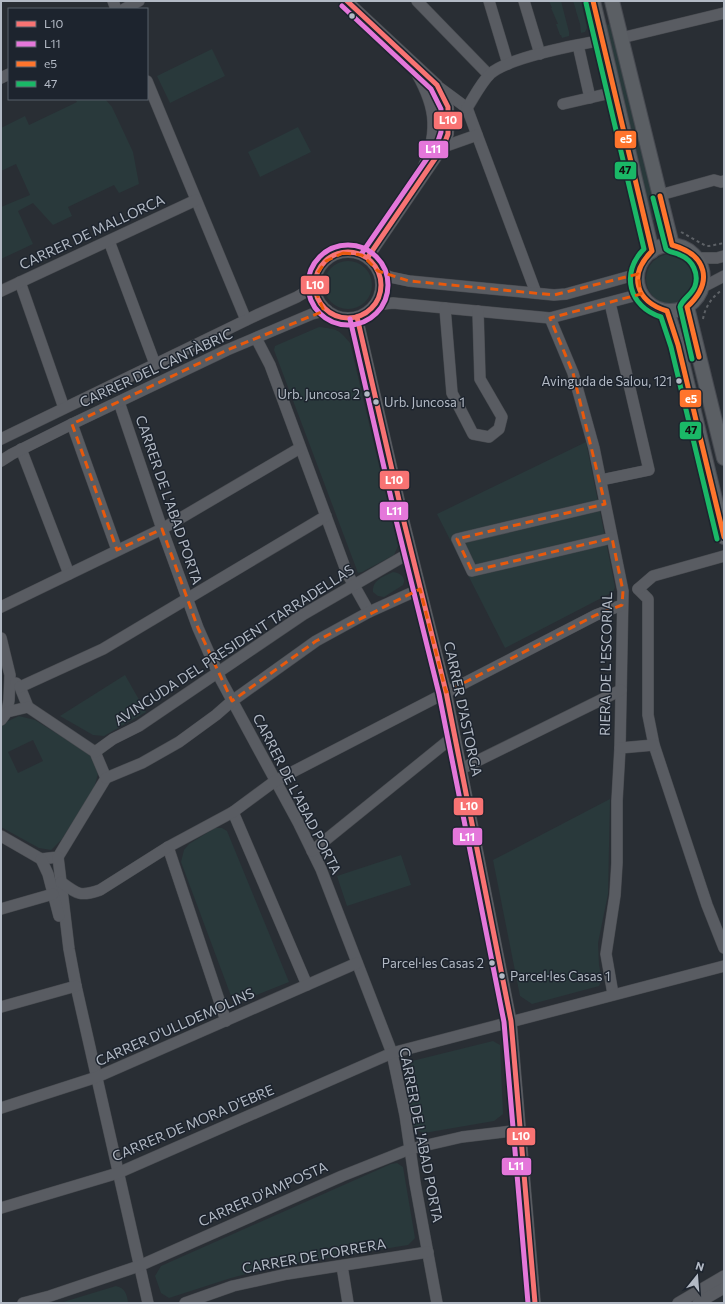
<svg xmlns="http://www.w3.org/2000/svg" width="725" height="1304" viewBox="0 0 725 1304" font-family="Commissioner,sans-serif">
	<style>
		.green { fill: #29393b; fill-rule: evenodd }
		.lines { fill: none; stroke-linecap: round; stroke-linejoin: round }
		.minor-casing { stroke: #474a4f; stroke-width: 12 }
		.major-casing { stroke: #474a51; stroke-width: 16 }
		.path { stroke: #5d6166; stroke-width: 2; stroke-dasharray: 3 3; stroke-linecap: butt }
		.minor { stroke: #595c62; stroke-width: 11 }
		.major { stroke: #5b5f64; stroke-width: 14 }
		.bus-1-casing { stroke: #1d242e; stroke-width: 8 }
		.bus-2-casing { stroke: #1d242e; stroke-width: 8 }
		.bus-3-casing { stroke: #1d242e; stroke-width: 8 }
		.bus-4-casing { stroke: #1d242e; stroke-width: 8 }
		.bus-1 { stroke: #f87373; stroke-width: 5 }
		.bus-2 { stroke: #e477da; stroke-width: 5 }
		.bus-3 { stroke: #ff752d; stroke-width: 5 }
		.bus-4 { stroke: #1ab867; stroke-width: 5 }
		.marked { fill: none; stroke: #e8590c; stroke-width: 3; stroke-dasharray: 8 5; stroke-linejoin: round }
		.bus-dot { fill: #b3bac5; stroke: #1d242e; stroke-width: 1.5 }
		.labels { text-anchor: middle; stroke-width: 3; stroke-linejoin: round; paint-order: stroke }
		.bus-label { font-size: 13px; fill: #b3bac5; stroke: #1d242e; text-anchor: end }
		.street-label { font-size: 14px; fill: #b3bac5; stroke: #1d242e }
		.line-badge { stroke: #1d242e; stroke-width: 1.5 }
		.badge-label { font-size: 11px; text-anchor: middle; font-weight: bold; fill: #fff }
		.pale-badge-label { font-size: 11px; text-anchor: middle; font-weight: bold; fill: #111 }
	</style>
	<rect width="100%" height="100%" fill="#292e34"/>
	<g class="green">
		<polygon points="549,1 561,1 569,32 569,36 562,38 561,35 560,35 556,24 558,24 551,8 552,8"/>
		<polygon points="573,1 581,1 587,28 585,32 581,33 580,24 576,11 576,10"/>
		<polygon points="611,24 658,219 652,221 605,26 606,25"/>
		<polygon points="212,49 225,76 170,103 157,76"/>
		<polygon points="75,99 105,99 112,107 133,152 139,184 119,193 114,185 68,207 72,216 53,225 33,203 18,211 33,244 1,259 1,207 30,195 16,164 1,171 1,128 25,116 29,125 73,104 77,102"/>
		<polygon points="298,127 311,152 260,177 248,152"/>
		<circle cx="671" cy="279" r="25"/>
		<circle cx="348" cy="285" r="24"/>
		<path d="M319 327C336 329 339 329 350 343L398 546 394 555 362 572 358 573 274 350 275 346Z"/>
		<polygon points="586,442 615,587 613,592 505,648 437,514"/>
		<path d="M393 572C400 573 407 577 403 585L384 597 378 596 373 592C372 580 383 577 393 572Z"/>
		<polygon points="125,675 146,712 104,736 93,735 60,716"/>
		<path d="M19 716 35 720 77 746 93 758 98 774 94 788 62 839 51 850 39 848 1 827V727L4 723ZM33 740 43 761 18 773 8 752Z"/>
		<polygon points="610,799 608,894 598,943 599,965 602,979 599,986 532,1004 520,996 493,860"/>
		<polygon points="215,828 222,828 227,831 289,982 234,1004 181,862 184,850 189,844"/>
		<polygon points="401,855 411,885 347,906 337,876"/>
		<polygon points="493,1041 500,1045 503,1114 494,1121 424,1133 416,1130 414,1127 404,1071 410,1066 412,1061"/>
		<polygon points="397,1163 403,1167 415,1238 408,1245 278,1266 231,1278 169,1298 161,1293 155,1276 161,1266 391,1164"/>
		<path d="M116 1286C125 1288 127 1294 128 1303H60Z"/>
	</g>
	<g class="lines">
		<defs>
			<g id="minor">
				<polyline points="113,1 116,9"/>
				<polyline points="347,1 437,85 448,107 449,119 448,134 443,147 368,257"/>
				<polyline points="417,1 489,75"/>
				<polyline points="489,1 508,64"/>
				<polyline points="524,1 540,54"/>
				<polyline points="124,9 139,1"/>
				<polyline points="621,38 724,13"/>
				<polyline points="578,45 590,98"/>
				<path d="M413 67C435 103 440 129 423 168"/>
				<polyline points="1,78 9,74"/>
				<polyline points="147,81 246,320"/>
				<polyline points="440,88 467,108 536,293"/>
				<polyline points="563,104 615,92"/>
				<path d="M467 108C474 97 481 83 490 74 509 57 576 45 603 40"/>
				<polyline points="443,147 477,135"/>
				<polyline points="660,195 714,180 721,182 724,181"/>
				<polyline points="109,241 155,364"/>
				<circle cx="348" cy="285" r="33"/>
				<polyline points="697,258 717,258 724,256"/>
				<polyline points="378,271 390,277 409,281 554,295 566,294 638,274"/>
				<polyline points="20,282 64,408"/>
				<polyline points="703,287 724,276"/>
				<polyline points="1,291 196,200"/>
				<polyline points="375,305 393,303 550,318 641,294"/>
				<polyline points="445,308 452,393 473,434 489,437 499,429 502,417 480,379 478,311"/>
				<polyline points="357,317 404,522 446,692 511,1021 535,1303"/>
				<polyline points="550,318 573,373 584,412 594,448 623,591 620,748 617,801 617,863 615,895 606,954 613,994"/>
				<polyline points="256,338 270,365 347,573 369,612"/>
				<polyline points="119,402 162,529 198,628 221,680 299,824 321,869 392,1053 405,1115 415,1183 437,1303"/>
				<polyline points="72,424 117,550"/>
				<polyline points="1,439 259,314 297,297 315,286"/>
				<polyline points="21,449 69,574"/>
				<polyline points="1,461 12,454 72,424 227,350 312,314 327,310"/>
				<polyline points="601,480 649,470 610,303"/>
				<polyline points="605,504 457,539 472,571 612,538"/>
				<polyline points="638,589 648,599 648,715 654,745 707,905 724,948"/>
				<polyline points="638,589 653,576 724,556"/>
				<polyline points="1,607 162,529 300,448"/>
				<polyline points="1,638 10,675 9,700 7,712"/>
				<polyline points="16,683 20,687 28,707"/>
				<polyline points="20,687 103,649 326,516"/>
				<polyline points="1,720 7,712 28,707 95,752 106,778 58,857 41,859 1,836"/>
				<polyline points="620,748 654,745"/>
				<polyline points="95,752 113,739 139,726 304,614 411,552"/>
				<polyline points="461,769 621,690"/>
				<polyline points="106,778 142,763 179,742 216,715 232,701 316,641 369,612 420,589"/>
				<polyline points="233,812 307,985"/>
				<polyline points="168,847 226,1021"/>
				<polyline points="312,851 454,736"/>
				<polyline points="58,857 69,949 76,986 148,1303"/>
				<polyline points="41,859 48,874 59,916"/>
				<path d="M61 882C77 894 80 897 100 890L168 847 233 812 275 781 596 615 622 605"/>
				<polyline points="1,909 53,894"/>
				<polyline points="1,1007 76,986"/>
				<polyline points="1,1108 97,1077 357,963"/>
				<polyline points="1,1208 118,1173 392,1053 724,966"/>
				<polyline points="342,1266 348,1303"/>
				<polyline points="23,1303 50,1296 139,1266 342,1176 410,1149 462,1137 520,1130"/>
				<polyline points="185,1303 233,1286 287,1274 428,1252"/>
				<polyline points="678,1303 724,1276"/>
				<polyline points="698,1303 724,1288"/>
			</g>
			<g id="major">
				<polyline points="593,1 652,251"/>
				<polyline points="612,1 672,245"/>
				<circle cx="670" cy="278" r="33"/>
				<polyline points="687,307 724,458"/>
				<polyline points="667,311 678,345 724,537"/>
			</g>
		</defs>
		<use href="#minor" class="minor-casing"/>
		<use href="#major" class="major-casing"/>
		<g class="path">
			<polyline points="681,232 706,246 709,246 724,243"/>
			<path d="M703 319C705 307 712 297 722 290"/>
		</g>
		<use href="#minor" class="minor"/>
		<use href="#major" class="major"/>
		<defs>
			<g id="bus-1">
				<polyline points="347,1 437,85 448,107 448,134 443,147 368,257"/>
				<circle cx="348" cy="285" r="33"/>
				<polyline points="357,317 404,522 446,692 511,1021 535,1303"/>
			</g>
			<g id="bus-2">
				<polyline points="342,6 431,89 441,109 441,132 437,144 362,253"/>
				<circle cx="348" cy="285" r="40"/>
				<polyline points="350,319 397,524 439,694 504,1022 528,1303"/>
			</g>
			<g id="bus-3">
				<path d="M593 1 652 251C628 275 635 301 667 311L678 345 724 537"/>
				<path d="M660 196 672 245C707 255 714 282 687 307L699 357"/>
			</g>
			<g id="bus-4">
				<path d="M586 3 644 249C620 273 629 307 661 317L671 347 717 539"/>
				<path d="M653 198 666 249C670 253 675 252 680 255 693 260 699 274 695 286 692 295 682 299 680 307L692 359"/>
			</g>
		</defs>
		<use href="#bus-1" class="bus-1-casing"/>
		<use href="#bus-2" class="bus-2-casing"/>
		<use href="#bus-3" class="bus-3-casing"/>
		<use href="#bus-4" class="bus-4-casing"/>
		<use href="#bus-1" class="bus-1"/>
		<use href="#bus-2" class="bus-2"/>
		<use href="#bus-3" class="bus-3"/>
		<use href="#bus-4" class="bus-4"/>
	</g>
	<path class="marked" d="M343 253 362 255 378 271 409 281 554 295 638 274 641 294 550 318 573 373 605 504 457 539 472 571 612 538 623 591 622 605 596 615 446 692 420 589 316 641 232 701 198 628 162 529 117 550 72 424 227 350 324 311 316 292 317 274 326 261Z"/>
	<g class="bus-dot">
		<circle cx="352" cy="16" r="3.5"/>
		<circle cx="679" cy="381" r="3.5"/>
		<circle cx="367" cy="394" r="3.5"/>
		<circle cx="376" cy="402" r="3.5"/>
		<circle cx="492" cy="963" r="3.5"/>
		<circle cx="502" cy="976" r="3.5"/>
	</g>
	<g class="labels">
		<g class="bus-label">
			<text x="672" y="386">Avinguda de Salou, 121</text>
			<text x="360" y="399">Urb. Juncosa 2</text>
			<text x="384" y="407" text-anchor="start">Urb. Juncosa 1</text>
			<text x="484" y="968">Parcel·les Casas 2</text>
			<text x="510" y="981" text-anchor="start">Parcel·les Casas 1</text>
		</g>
		<g class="street-label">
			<text transform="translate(92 232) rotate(-25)" y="5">CARRER DE MALLORCA</text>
			<text transform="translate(156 368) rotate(-25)" y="5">CARRER DEL CANTÀBRIC</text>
			<text transform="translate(169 500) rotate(71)" y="5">CARRER DE L'ABAD PORTA</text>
			<text transform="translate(234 645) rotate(-33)" y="5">AVINGUDA DEL PRESIDENT TARRADELLAS</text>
			<text transform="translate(606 664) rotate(-89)" y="5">RIERA DE L'ESCORIAL</text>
			<text transform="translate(463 709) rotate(78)" y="5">CARRER D'ASTORGA</text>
			<text transform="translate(297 794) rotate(63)" y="5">CARRER DE L'ABAD PORTA</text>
			<text transform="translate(175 1027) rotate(-24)" y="5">CARRER D'ULLDEMOLINS</text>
			<text transform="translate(193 1123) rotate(-23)" y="5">CARRER DE MORA D'EBRE</text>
			<text transform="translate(421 1135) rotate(79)" y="5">CARRER DE L'ABAD PORTA</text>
			<text transform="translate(263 1194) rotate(-24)" y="5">CARRER D'AMPOSTA</text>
			<text transform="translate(314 1256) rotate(-10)" y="5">CARRER DE PORRERA</text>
		</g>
	</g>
	<g class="line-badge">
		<rect x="433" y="111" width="30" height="19" rx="4" fill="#f87373"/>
		<rect x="614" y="130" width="23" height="19" rx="4" fill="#ff752d"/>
		<rect x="418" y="140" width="31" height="19" rx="4" fill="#e477da"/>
		<rect x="614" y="161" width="23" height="19" rx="4" fill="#1ab867"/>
		<rect x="300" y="275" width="30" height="20" rx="4" fill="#f87373"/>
		<rect x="679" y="389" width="23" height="19" rx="4" fill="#ff752d"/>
		<rect x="679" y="421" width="23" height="19" rx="4" fill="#1ab867"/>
		<rect x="379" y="470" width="31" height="20" rx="4" fill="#f87373"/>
		<rect x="379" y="501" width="30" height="20" rx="4" fill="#e477da"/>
		<rect x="453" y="797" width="31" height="19" rx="4" fill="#f87373"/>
		<rect x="452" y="827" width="31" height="19" rx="4" fill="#e477da"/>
		<rect x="506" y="1127" width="30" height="19" rx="4" fill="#f87373"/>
		<rect x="501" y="1157" width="31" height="19" rx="4" fill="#e477da"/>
	</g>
	<g class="badge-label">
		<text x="448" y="124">L10</text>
		<text x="626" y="143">e5</text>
		<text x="433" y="153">L11</text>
		<text x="315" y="289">L10</text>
		<text x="691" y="403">e5</text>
		<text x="394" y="484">L10</text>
		<text x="394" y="515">L11</text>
		<text x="469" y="810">L10</text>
		<text x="467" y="841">L11</text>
		<text x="521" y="1140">L10</text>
		<text x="516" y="1170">L11</text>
	</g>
	<g class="pale-badge-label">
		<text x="625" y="174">47</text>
		<text x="691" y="434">47</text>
	</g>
	<rect width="725" height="1304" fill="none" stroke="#b3bac5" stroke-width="4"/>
	<rect x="8" y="8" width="140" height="92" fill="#1d242e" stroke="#59606a"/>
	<rect x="16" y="21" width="20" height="6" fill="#f87373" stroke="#59606a"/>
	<text x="44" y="28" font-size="12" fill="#b3bac5">L10</text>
	<rect x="16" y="41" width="20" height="6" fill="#e477da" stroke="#59606a"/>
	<text x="44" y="48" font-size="12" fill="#b3bac5">L11</text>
	<rect x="16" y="61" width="20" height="6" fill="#ff752d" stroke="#59606a"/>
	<text x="44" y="68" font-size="12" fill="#b3bac5">e5</text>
	<rect x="16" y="81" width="20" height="6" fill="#1ab867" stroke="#59606a"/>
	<text x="44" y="88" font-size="12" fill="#b3bac5">47</text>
	<g transform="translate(697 1276) rotate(17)" stroke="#1d242e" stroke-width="3" paint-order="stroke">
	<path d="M0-3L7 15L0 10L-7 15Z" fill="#b3bac5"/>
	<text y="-6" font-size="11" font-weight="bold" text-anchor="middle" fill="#b3bac5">N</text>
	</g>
</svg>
